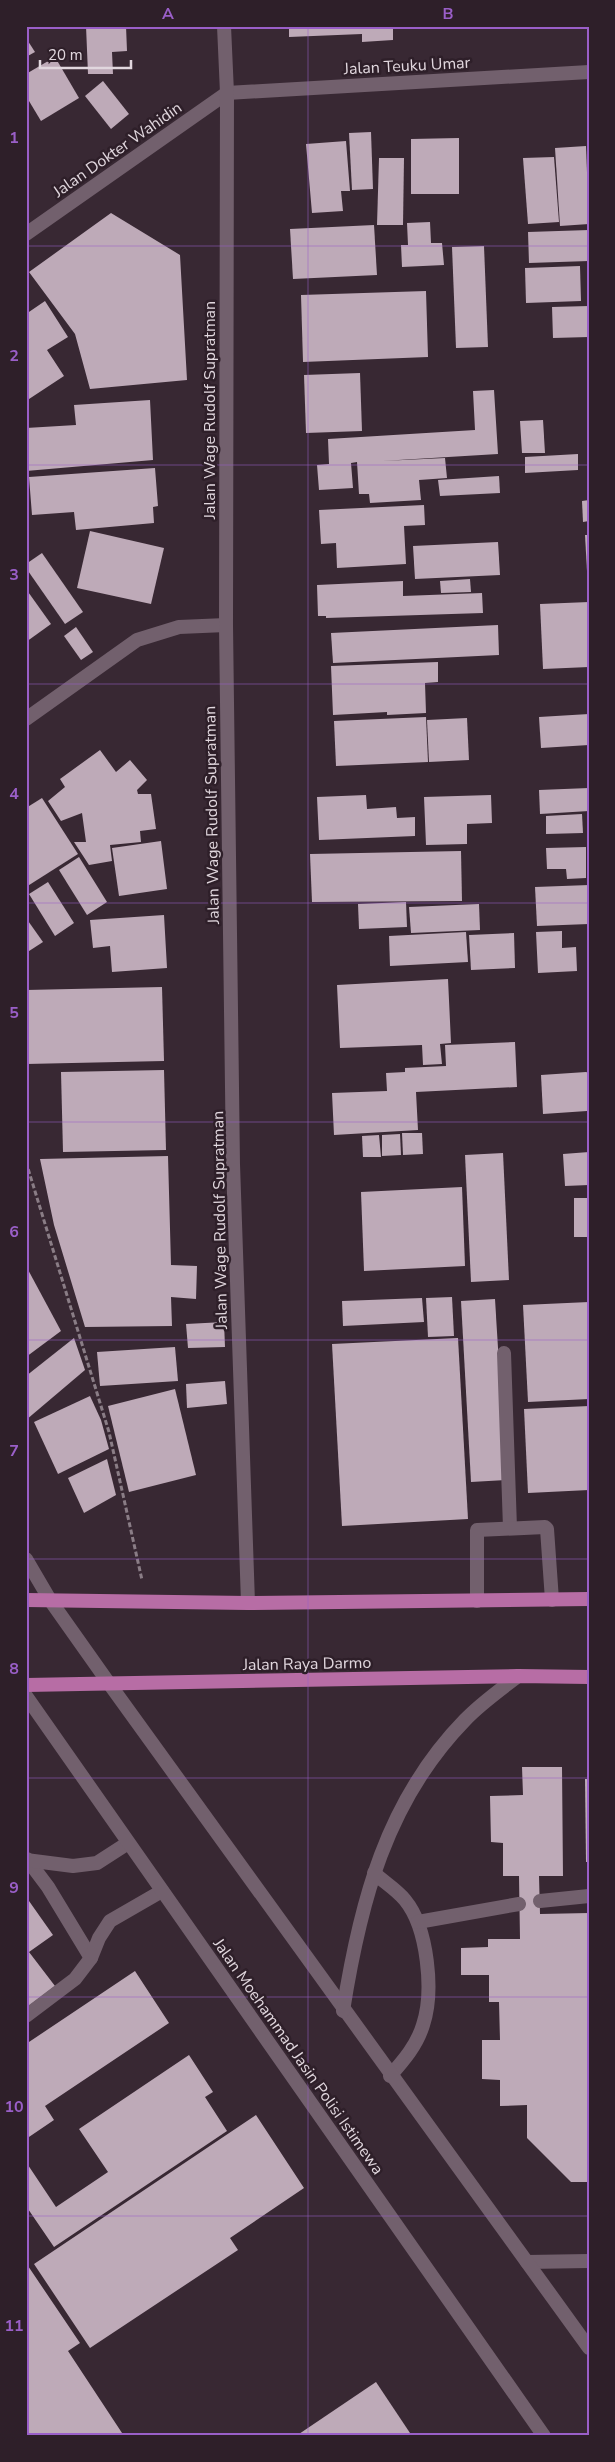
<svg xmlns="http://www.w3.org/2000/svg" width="615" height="2462" viewBox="0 0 615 2462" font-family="'Nunito Sans',sans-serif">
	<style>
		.building { fill: #beaab8 }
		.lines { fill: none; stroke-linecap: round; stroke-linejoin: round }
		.path { stroke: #8a7d86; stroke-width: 3; stroke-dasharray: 5 2.5; stroke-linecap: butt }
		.service { stroke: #72606d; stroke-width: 14 }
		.minor { stroke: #72606d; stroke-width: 14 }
		.tertiary { stroke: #72606d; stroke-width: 14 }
		.secondary { stroke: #72606d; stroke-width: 14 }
		.primary { stroke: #b76da5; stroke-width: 14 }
		.grid { fill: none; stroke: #9a5fc8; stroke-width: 1; stroke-opacity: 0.55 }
		.labels { text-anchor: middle; stroke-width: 5; stroke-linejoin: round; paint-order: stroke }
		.street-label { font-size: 16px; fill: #e1d7de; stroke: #2e1f29 }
		.neatline { fill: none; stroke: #9a5fc8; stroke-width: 2 }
		.grid-label { font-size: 16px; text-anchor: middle; font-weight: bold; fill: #9a5fc8 }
	</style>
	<rect width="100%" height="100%" fill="#382833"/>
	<g class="building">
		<polygon points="86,26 126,26 127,51 112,52 113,74 88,74"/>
		<polygon points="289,26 393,26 393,40 362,42 362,34 289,37"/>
		<polygon points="26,38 35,52 26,57"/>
		<polygon points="55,57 79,98 41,121 26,96 26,74"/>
		<polygon points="103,81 129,114 111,129 85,96"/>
		<polygon points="371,132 373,189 352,190 349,133"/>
		<polygon points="459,138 459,194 411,194 411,139"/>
		<polygon points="346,141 350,191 341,191 343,211 312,213 306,144"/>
		<polygon points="586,146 589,224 560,226 555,148"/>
		<polygon points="554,157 559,222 528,224 523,158"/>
		<polygon points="379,158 404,158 403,225 377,225"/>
		<polygon points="111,213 180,255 187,380 90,389 75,334 29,272"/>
		<polygon points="430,222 431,243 442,243 444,265 402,267 401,245 408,245 407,223"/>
		<polygon points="374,225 377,275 293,279 290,229"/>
		<polygon points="589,230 589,261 529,263 528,232"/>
		<polygon points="484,246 488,347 456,348 452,247"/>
		<polygon points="580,266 581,301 526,303 525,268"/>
		<polygon points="426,291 428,357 303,362 301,295"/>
		<polygon points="45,301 68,337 47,350 64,376 26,401 26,314"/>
		<polygon points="589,306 589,337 553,338 552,307"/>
		<polygon points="360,373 362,431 306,433 304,375"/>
		<polygon points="494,390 498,454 382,461 445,458 447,478 419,480 421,500 370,503 369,494 359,494 357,462 351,463 353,488 319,490 317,465 329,464 328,439 475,430 473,391"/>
		<polygon points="150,400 153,460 26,471 26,428 76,425 74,405"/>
		<polygon points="543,420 545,453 522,453 520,421"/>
		<polygon points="578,454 578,470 525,473 525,457"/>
		<polygon points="155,468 158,506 153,507 154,523 76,530 74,512 32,515 29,477"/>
		<polygon points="499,476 500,493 440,496 438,480"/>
		<polygon points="589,500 589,521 583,522 582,501"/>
		<polygon points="424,505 425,525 404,526 406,564 337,568 336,543 321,544 319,510"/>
		<polygon points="90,531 164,548 151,604 77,588"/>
		<polygon points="585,535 589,535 589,571 587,571"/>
		<polygon points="498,542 500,575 415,579 413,546"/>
		<polygon points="42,553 83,612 65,624 26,568 26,564"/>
		<polygon points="470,579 471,592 441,593 440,581"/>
		<polygon points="403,581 403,596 482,593 483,613 326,618 326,616 318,616 317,585"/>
		<polygon points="26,589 51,624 26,642"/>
		<polygon points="589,602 589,667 543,669 540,604"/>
		<polygon points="498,625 499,655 333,663 331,633"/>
		<polygon points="76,627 93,652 81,660 64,636"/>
		<polygon points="438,662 438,682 425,683 426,713 387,715 387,712 333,715 331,666"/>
		<polygon points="589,714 589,745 541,748 539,717"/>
		<polygon points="426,717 428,762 336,766 334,721"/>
		<polygon points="467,718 469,760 429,762 427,720"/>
		<polygon points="100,750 116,772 130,760 147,780 137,790 138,794 151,794 156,829 140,831 141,842 110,845 112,861 89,865 74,842 86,842 82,813 61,821 48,801 65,787 60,779"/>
		<polygon points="589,788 589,811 540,814 539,790"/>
		<polygon points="366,795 367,809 396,807 397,818 415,817 415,836 319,840 317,797"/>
		<polygon points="491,795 492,823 467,824 467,844 426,845 424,797"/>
		<polygon points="42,798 78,854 26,887 26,808"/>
		<polygon points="582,814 583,833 546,834 546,816"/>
		<polygon points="161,841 167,889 119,896 112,848"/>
		<polygon points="586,847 586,878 567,879 566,869 547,869 546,848"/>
		<polygon points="461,851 462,901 312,902 310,854"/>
		<polygon points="79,857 107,902 87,915 59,870"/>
		<polygon points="48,882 74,923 55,936 29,894"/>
		<polygon points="589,885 589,924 537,926 535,887"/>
		<polygon points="406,902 407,927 359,929 358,904"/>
		<polygon points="479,904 480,930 411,933 409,907"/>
		<polygon points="164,915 167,968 112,972 110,946 93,948 90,920"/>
		<polygon points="26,918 43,942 26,953"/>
		<polygon points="562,931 562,948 576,947 577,971 538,973 536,932"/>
		<polygon points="466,932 468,962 390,966 389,936"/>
		<polygon points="514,933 515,968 471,970 469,935"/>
		<polygon points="448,979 451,1043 440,1044 442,1064 423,1065 422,1045 340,1048 337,985"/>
		<polygon points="162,987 164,1061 26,1064 26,990"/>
		<polygon points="515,1042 517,1087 416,1092 418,1130 334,1135 332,1093 387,1091 386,1073 405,1072 405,1068 446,1066 445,1045"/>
		<polygon points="164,1070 166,1150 63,1152 61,1072"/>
		<polygon points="586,1072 589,1073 587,1111 543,1114 541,1075"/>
		<polygon points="402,1133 422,1133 423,1154 403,1155"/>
		<polygon points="400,1134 401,1155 382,1156 382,1135"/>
		<polygon points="379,1135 381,1157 363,1157 362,1136"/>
		<polygon points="589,1152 589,1185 565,1186 563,1154"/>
		<polygon points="503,1153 509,1280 471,1282 465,1155"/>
		<polygon points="168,1156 171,1265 197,1266 196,1299 171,1297 172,1326 85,1327 54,1225 40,1159"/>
		<polygon points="462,1187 465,1266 364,1271 361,1192"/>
		<rect x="574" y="1198" width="15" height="39"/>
		<polygon points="26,1266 61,1331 26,1357"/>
		<polygon points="452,1297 454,1336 428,1337 426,1298"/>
		<polygon points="422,1298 424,1322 343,1326 342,1301"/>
		<polygon points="495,1299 506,1480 471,1482 461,1301"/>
		<polygon points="589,1302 589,1399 528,1402 523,1305"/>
		<polygon points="224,1322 225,1347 188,1348 186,1324"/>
		<polygon points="74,1338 85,1370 26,1420 26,1376"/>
		<polygon points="458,1338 468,1519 342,1526 332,1344"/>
		<polygon points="175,1347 178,1381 100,1386 97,1352"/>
		<polygon points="225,1381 227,1404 187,1408 186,1384"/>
		<polygon points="175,1389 196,1475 129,1492 108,1406"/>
		<polygon points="90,1396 101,1420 109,1449 58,1474 34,1422"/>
		<polygon points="589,1406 589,1490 528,1493 524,1409"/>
		<polygon points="107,1459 116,1495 84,1513 68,1478"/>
		<polygon points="522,1767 562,1767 563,1876 539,1876 540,1914 589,1913 589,2182 571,2182 527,2138 527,2105 500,2106 500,2080 482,2079 482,2040 500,2040 499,2002 489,2002 489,1975 461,1975 461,1948 488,1947 488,1939 520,1939 519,1876 503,1876 503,1843 491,1842 490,1796 523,1795"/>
		<polygon points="585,1779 589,1779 589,1862 586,1862"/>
		<polygon points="29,1901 53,1935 29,1952 55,1986 26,2008 26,1903"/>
		<polygon points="135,1971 169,2023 45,2106 54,2120 26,2139 26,2044"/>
		<polygon points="189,2055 213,2092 205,2097 227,2131 54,2247 26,2206 26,2162 56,2207 108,2172 79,2129"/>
		<polygon points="256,2115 304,2188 230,2238 238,2250 90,2348 34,2264"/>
		<polygon points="26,2263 80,2343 68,2351 124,2436 26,2436"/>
		<polygon points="376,2382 412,2436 296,2436"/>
	</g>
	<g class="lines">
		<polyline class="path" points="26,1162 109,1432 142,1580"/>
		<g class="service">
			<polyline points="504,1353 510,1528"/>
			<polyline points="477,1601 477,1530 545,1527 547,1529 552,1600"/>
			<polyline points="27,1859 48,1887 91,1958"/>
			<polyline points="26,1860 73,1866 97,1863 128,1843"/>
			<path d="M374 1873C384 1882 397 1890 405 1900 428 1928 434 1992 423 2025 417 2045 404 2060 390 2076"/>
			<polyline points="540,1901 589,1896"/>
			<polyline points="418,1922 519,1904"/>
			<polyline points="26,2016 75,1979 91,1958 99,1938 110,1921 162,1891"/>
		</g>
		<g class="minor">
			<polyline points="26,234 227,93 589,72"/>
			<polyline points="26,719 137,640 179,627 226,625"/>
		</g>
		<g class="tertiary">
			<polyline points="224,26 227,93 226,625 233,1164 248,1603"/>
			<polyline points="527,2262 589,2261"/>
		</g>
		<g class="secondary">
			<polyline points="26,1559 50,1600 108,1682 589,2348"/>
			<polyline points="26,1696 544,2436"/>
			<path d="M343 2011C360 1903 386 1801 465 1720 480 1704 500 1690 518 1676"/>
		</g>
		<g class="primary">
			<polyline points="26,1600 248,1603 589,1599"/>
			<polyline points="26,1685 518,1676 589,1677"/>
		</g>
	</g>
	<path class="grid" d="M308 26V2436M26 246H589M26 465H589M26 684H589M26 903H589M26 1122H589M26 1340H589M26 1559H589M26 1778H589M26 1997H589M26 2216H589"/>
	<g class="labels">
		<g class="street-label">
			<text transform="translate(407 65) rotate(-3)" y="6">Jalan Teuku Umar</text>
			<text transform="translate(117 149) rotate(-35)" y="6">Jalan Dokter Wahidin</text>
			<text transform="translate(209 410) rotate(-90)" y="6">Jalan Wage Rudolf Supratman</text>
			<text transform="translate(211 815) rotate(-91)" y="6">Jalan Wage Rudolf Supratman</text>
			<text transform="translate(219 1220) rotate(-91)" y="6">Jalan Wage Rudolf Supratman</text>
			<text transform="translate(307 1663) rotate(-1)" y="6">Jalan Raya Darmo</text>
			<text transform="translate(299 2056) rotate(55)" y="6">Jalan Moehammad Jasin Polisi Istimewa</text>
		</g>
	</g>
	<rect width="615" height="2462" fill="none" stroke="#2e1f29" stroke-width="55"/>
	<path d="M40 60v8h91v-8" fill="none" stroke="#e1d7de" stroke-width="2.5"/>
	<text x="48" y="60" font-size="15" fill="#e1d7de" stroke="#2e1f29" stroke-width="4" paint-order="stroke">20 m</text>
	<rect x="28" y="28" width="560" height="2406" class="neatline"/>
	<g class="grid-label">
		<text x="168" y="19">A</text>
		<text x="448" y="19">B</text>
		<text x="14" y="143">1</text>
		<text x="14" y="361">2</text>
		<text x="14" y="580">3</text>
		<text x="14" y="799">4</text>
		<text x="14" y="1018">5</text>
		<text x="14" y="1237">6</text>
		<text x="14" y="1456">7</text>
		<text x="14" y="1674">8</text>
		<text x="14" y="1893">9</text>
		<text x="14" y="2112">10</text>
		<text x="14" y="2331">11</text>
	</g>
</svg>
